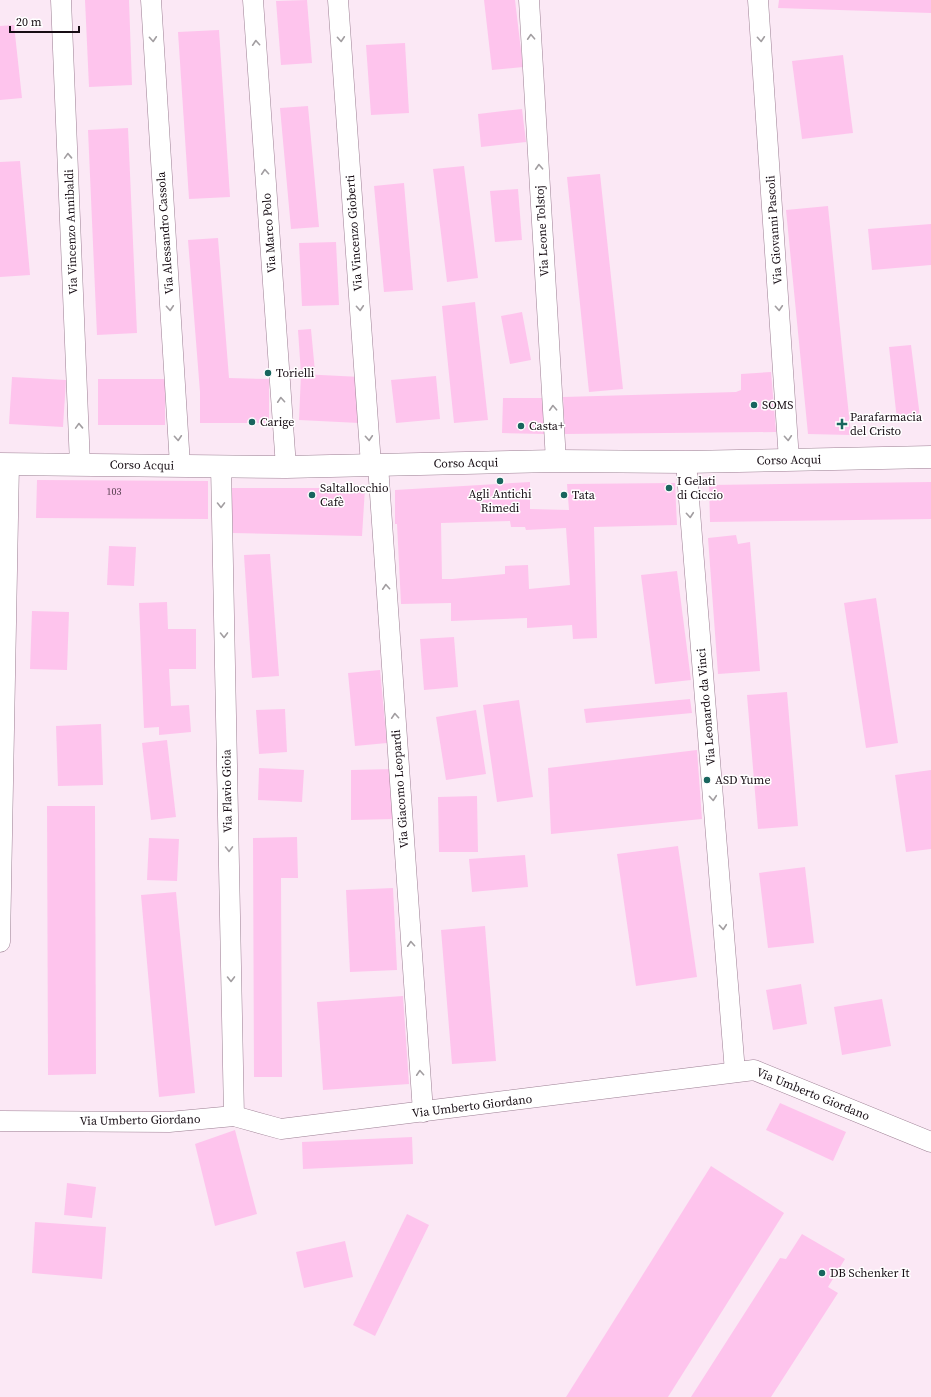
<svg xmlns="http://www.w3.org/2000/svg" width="931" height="1397" viewBox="0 0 931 1397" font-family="'Source Serif 4',serif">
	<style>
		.building { fill: #fec4ed; fill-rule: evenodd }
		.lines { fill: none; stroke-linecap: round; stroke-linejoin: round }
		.minor-casing { stroke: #9c7f93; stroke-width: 21 }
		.tertiary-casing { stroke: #9c7f93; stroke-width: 23 }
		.minor { stroke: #fff; stroke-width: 20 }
		.tertiary { stroke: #fff; stroke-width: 22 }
		.oneway { stroke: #a29ea1 }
		.poi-dot { fill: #18655e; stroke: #fff; stroke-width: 1.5 }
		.labels { text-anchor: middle; stroke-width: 3; stroke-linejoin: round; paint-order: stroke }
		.number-label { font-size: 10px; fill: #513b4a }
		.street-label { font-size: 12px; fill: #170d14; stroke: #fff }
		.poi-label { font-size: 12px; fill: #170d14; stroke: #fff; text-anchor: start }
	</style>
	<rect width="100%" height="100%" fill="#fbe8f5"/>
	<g class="building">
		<polygon points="85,0 129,0 132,85 89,87"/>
		<polygon points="307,0 312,63 281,65 276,1"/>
		<polygon points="484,0 515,0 523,67 492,70"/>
		<polygon points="779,0 931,0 931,13 778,8"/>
		<polygon points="14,25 22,98 0,100 0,26"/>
		<polygon points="219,30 230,197 189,199 178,32"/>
		<polygon points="405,43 409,113 371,115 366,45"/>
		<polygon points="843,55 853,133 802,139 792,61"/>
		<polygon points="308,106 319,227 291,229 280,108"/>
		<polygon points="522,109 526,142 481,147 478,114"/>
		<polygon points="128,128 137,333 97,335 88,130"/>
		<polygon points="20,161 30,275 0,277 0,162"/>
		<polygon points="464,166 478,278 447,282 433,169"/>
		<polygon points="600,174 623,389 589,392 567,177"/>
		<polygon points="404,183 413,290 384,292 374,186"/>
		<polygon points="518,189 522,240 495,242 490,191"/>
		<polygon points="828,206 843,359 851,435 808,434 786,210"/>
		<polygon points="931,224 931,265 872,270 868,229"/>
		<polygon points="218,238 229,378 269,379 269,423 200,423 200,392 188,240"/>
		<polygon points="336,242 339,305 302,306 299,243"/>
		<polygon points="475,302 488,420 454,423 442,306"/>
		<polygon points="522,312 531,360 510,364 501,316"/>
		<polygon points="311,329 315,372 301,374 298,330"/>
		<polygon points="911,345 920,417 897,420 889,347"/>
		<polygon points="771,372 776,432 565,434 563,397 736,392 741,390 741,374"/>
		<polygon points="301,374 361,377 359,423 299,420"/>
		<polygon points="436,376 440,419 396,423 391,380"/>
		<polygon points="12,377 66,380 63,427 9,424"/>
		<rect x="98" y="379" width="67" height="46"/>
		<polygon points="503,398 545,398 545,434 502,433"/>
		<polygon points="37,480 208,481 208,519 36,518"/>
		<path d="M530 482V509L569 510 567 484 675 483 677 525 594 527 597 638 573 639 572 625 527 628V618L451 621V603L401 604 397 524H395V490ZM510 521 511 527H525L526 530 566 528 570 585 529 589 528 565 505 566V574L452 579H442L441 523Z"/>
		<polygon points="931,482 931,519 710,522 709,485"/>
		<polygon points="231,488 365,488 362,536 233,533"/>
		<polygon points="736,535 738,544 750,542 760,671 718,674 708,538"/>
		<polygon points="109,546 136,547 134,586 107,585"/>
		<polygon points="270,554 279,676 252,678 244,555"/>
		<polygon points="677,571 691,680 655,684 641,575"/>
		<polygon points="876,598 898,743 866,748 844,603"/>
		<polygon points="167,602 168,629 196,629 196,669 169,669 171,706 189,705 191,732 159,735 159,727 144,728 139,603"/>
		<polygon points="32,611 69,612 67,670 30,669"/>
		<polygon points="454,637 458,687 424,690 420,639"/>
		<polygon points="380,670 387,743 355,746 348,673"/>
		<polygon points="787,692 798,826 758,829 747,695"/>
		<polygon points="690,699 692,713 586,723 584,709"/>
		<polygon points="519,700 533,797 497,802 483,705"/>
		<polygon points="285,709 287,752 259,754 256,710"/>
		<polygon points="476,710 486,774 446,780 436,717"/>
		<polygon points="101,724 103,785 58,786 56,726"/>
		<polygon points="167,740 176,817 151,820 142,743"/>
		<polygon points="697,750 702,819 551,834 548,768"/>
		<polygon points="259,768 304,770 302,802 258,800"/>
		<polygon points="394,769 394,819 351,820 351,770"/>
		<polygon points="931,770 931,849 906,852 895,775"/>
		<polygon points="477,796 478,852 439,852 438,797"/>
		<polygon points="47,806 95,806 96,1074 48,1075"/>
		<polygon points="297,837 298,878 281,878 282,1077 254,1077 253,838"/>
		<polygon points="149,838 179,839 177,881 147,880"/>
		<polygon points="678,846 697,977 636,986 617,854"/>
		<polygon points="525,855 528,887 472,892 469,859"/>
		<polygon points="805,867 814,943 768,948 759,873"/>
		<polygon points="393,888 397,970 350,972 346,890"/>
		<polygon points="176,892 195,1093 159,1097 141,895"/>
		<polygon points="485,926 496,1061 452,1064 441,930"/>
		<polygon points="801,984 807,1024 773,1030 766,990"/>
		<polygon points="403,996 409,1084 323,1090 317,1002"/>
		<polygon points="882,999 891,1046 842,1055 834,1007"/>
		<polygon points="780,1103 846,1132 833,1161 766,1130"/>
		<polygon points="235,1130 257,1214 215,1226 195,1144"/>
		<polygon points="412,1137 413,1164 303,1169 302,1142"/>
		<polygon points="711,1166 784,1213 668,1397 566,1397"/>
		<polygon points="67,1183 96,1187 92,1218 64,1215"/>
		<polygon points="407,1214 429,1225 375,1336 353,1325"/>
		<polygon points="35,1222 106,1227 102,1279 32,1273"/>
		<polygon points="802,1234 845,1259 828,1287 838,1293 771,1397 691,1397 780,1258 786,1259"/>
		<polygon points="345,1241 353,1277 304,1288 296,1252"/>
	</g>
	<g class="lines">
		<defs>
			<g id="minor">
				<polyline points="61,0 80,465"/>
				<polyline points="151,0 180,465"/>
				<polyline points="253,0 286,467"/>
				<polyline points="338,0 371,465"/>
				<polyline points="529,0 556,461"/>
				<polyline points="758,0 789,460"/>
				<polyline points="686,462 735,1072"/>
				<polyline points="378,465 423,1112"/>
				<polyline points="221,466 234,1116"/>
				<polyline points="0,942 9,464"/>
				<polyline points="0,1121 169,1122 234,1116 281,1129 754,1070 931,1142"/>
			</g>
			<polyline id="tertiary" points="0,464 286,467 556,461 686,462 931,457"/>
		</defs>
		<use href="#minor" class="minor-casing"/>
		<use href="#tertiary" class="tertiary-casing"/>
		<use href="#minor" class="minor"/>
		<use href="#tertiary" class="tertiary"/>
	</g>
	<defs><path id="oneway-chevron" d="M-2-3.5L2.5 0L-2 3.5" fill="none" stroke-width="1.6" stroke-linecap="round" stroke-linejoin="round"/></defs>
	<g class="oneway">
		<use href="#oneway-chevron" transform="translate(531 37) rotate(-93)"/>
		<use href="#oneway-chevron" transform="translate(153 39) rotate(86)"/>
		<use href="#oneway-chevron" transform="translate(341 39) rotate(86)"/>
		<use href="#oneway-chevron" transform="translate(761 39) rotate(86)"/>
		<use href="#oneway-chevron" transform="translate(256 43) rotate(-94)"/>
		<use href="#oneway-chevron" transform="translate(68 156) rotate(-92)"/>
		<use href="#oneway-chevron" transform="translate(539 167) rotate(-93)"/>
		<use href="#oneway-chevron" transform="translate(265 172) rotate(-94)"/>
		<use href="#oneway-chevron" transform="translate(170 308) rotate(86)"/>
		<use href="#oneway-chevron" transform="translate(360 308) rotate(86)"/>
		<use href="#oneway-chevron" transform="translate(779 308) rotate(86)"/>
		<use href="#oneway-chevron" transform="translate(281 400) rotate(-94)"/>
		<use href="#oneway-chevron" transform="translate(553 408) rotate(-93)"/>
		<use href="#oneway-chevron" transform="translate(79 426) rotate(-92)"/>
		<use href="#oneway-chevron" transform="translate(178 438) rotate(86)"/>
		<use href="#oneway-chevron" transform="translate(369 438) rotate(86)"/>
		<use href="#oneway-chevron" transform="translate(788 438) rotate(86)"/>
		<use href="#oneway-chevron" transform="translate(221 505) rotate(89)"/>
		<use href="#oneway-chevron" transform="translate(690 515) rotate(85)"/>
		<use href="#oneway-chevron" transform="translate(386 587) rotate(-94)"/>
		<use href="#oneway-chevron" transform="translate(224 635) rotate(89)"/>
		<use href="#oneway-chevron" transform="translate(395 716) rotate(-94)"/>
		<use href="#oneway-chevron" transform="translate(713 798) rotate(85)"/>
		<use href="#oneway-chevron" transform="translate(229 849) rotate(89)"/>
		<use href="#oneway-chevron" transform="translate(723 927) rotate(85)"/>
		<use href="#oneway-chevron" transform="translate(411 944) rotate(-94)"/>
		<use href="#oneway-chevron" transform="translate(231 979) rotate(89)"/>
		<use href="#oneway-chevron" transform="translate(420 1073) rotate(-94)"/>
	</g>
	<g class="poi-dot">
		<circle cx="268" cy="373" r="4"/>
		<circle cx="754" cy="405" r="4"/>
		<circle cx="252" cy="422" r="4"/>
		<path d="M840 418h4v4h4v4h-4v4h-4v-4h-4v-4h4z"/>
		<circle cx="521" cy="426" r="4"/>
		<circle cx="500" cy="481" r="4"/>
		<circle cx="669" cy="488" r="4"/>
		<circle cx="312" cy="495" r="4"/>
		<circle cx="564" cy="495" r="4"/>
		<circle cx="707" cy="780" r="4"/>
		<circle cx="822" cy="1273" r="4"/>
	</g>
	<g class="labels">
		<g class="number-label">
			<text x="114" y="495">103</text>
		</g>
		<g class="street-label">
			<text transform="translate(774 230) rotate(-94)" y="4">Via Giovanni Pascoli</text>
			<text transform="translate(542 231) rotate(-93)" y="4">Via Leone Tolstoj</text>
			<text transform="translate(71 232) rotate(-92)" y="4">Via Vincenzo Annibaldi</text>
			<text transform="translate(165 233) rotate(-94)" y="4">Via Alessandro Cassola</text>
			<text transform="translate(269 233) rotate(-94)" y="4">Via Marco Polo</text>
			<text transform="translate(354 233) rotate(-94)" y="4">Via Vincenzo Gioberti</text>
			<text transform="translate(789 460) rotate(-1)" y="4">Corso Acqui</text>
			<text transform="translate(466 463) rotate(-1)" y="4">Corso Acqui</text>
			<text transform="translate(142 465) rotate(1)" y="4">Corso Acqui</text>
			<text transform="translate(706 707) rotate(-95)" y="4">Via Leonardo da Vinci</text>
			<text transform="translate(400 789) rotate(-94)" y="4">Via Giacomo Leopardi</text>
			<text transform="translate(227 791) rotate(-91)" y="4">Via Flavio Gioia</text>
			<text transform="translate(813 1094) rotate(22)" y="4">Via Umberto Giordano</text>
			<text transform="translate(472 1106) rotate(-7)" y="4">Via Umberto Giordano</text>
			<text transform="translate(140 1120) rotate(-1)" y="4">Via Umberto Giordano</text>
		</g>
		<g class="poi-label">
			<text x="276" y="377">Torielli</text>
			<text x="762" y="409">SOMS</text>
			<text x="850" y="421">Parafarmacia<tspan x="850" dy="14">del Cristo</tspan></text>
			<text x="260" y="426">Carige</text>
			<text x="529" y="430">Casta+</text>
			<text x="677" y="485">I Gelati<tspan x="677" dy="14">di Ciccio</tspan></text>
			<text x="320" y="492">Saltallocchio<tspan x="320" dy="14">Cafè</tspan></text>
			<text x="500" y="498" text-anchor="middle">Agli Antichi<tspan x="500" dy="14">Rimedi</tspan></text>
			<text x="572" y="499">Tata</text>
			<text x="715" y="784">ASD Yume</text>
			<text x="830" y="1277">DB Schenker It</text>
		</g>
	</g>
	<path d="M10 26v6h69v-6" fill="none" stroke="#170d14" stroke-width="2"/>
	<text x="16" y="26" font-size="12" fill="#170d14" stroke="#ffffff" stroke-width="3" paint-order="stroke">20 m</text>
</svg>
